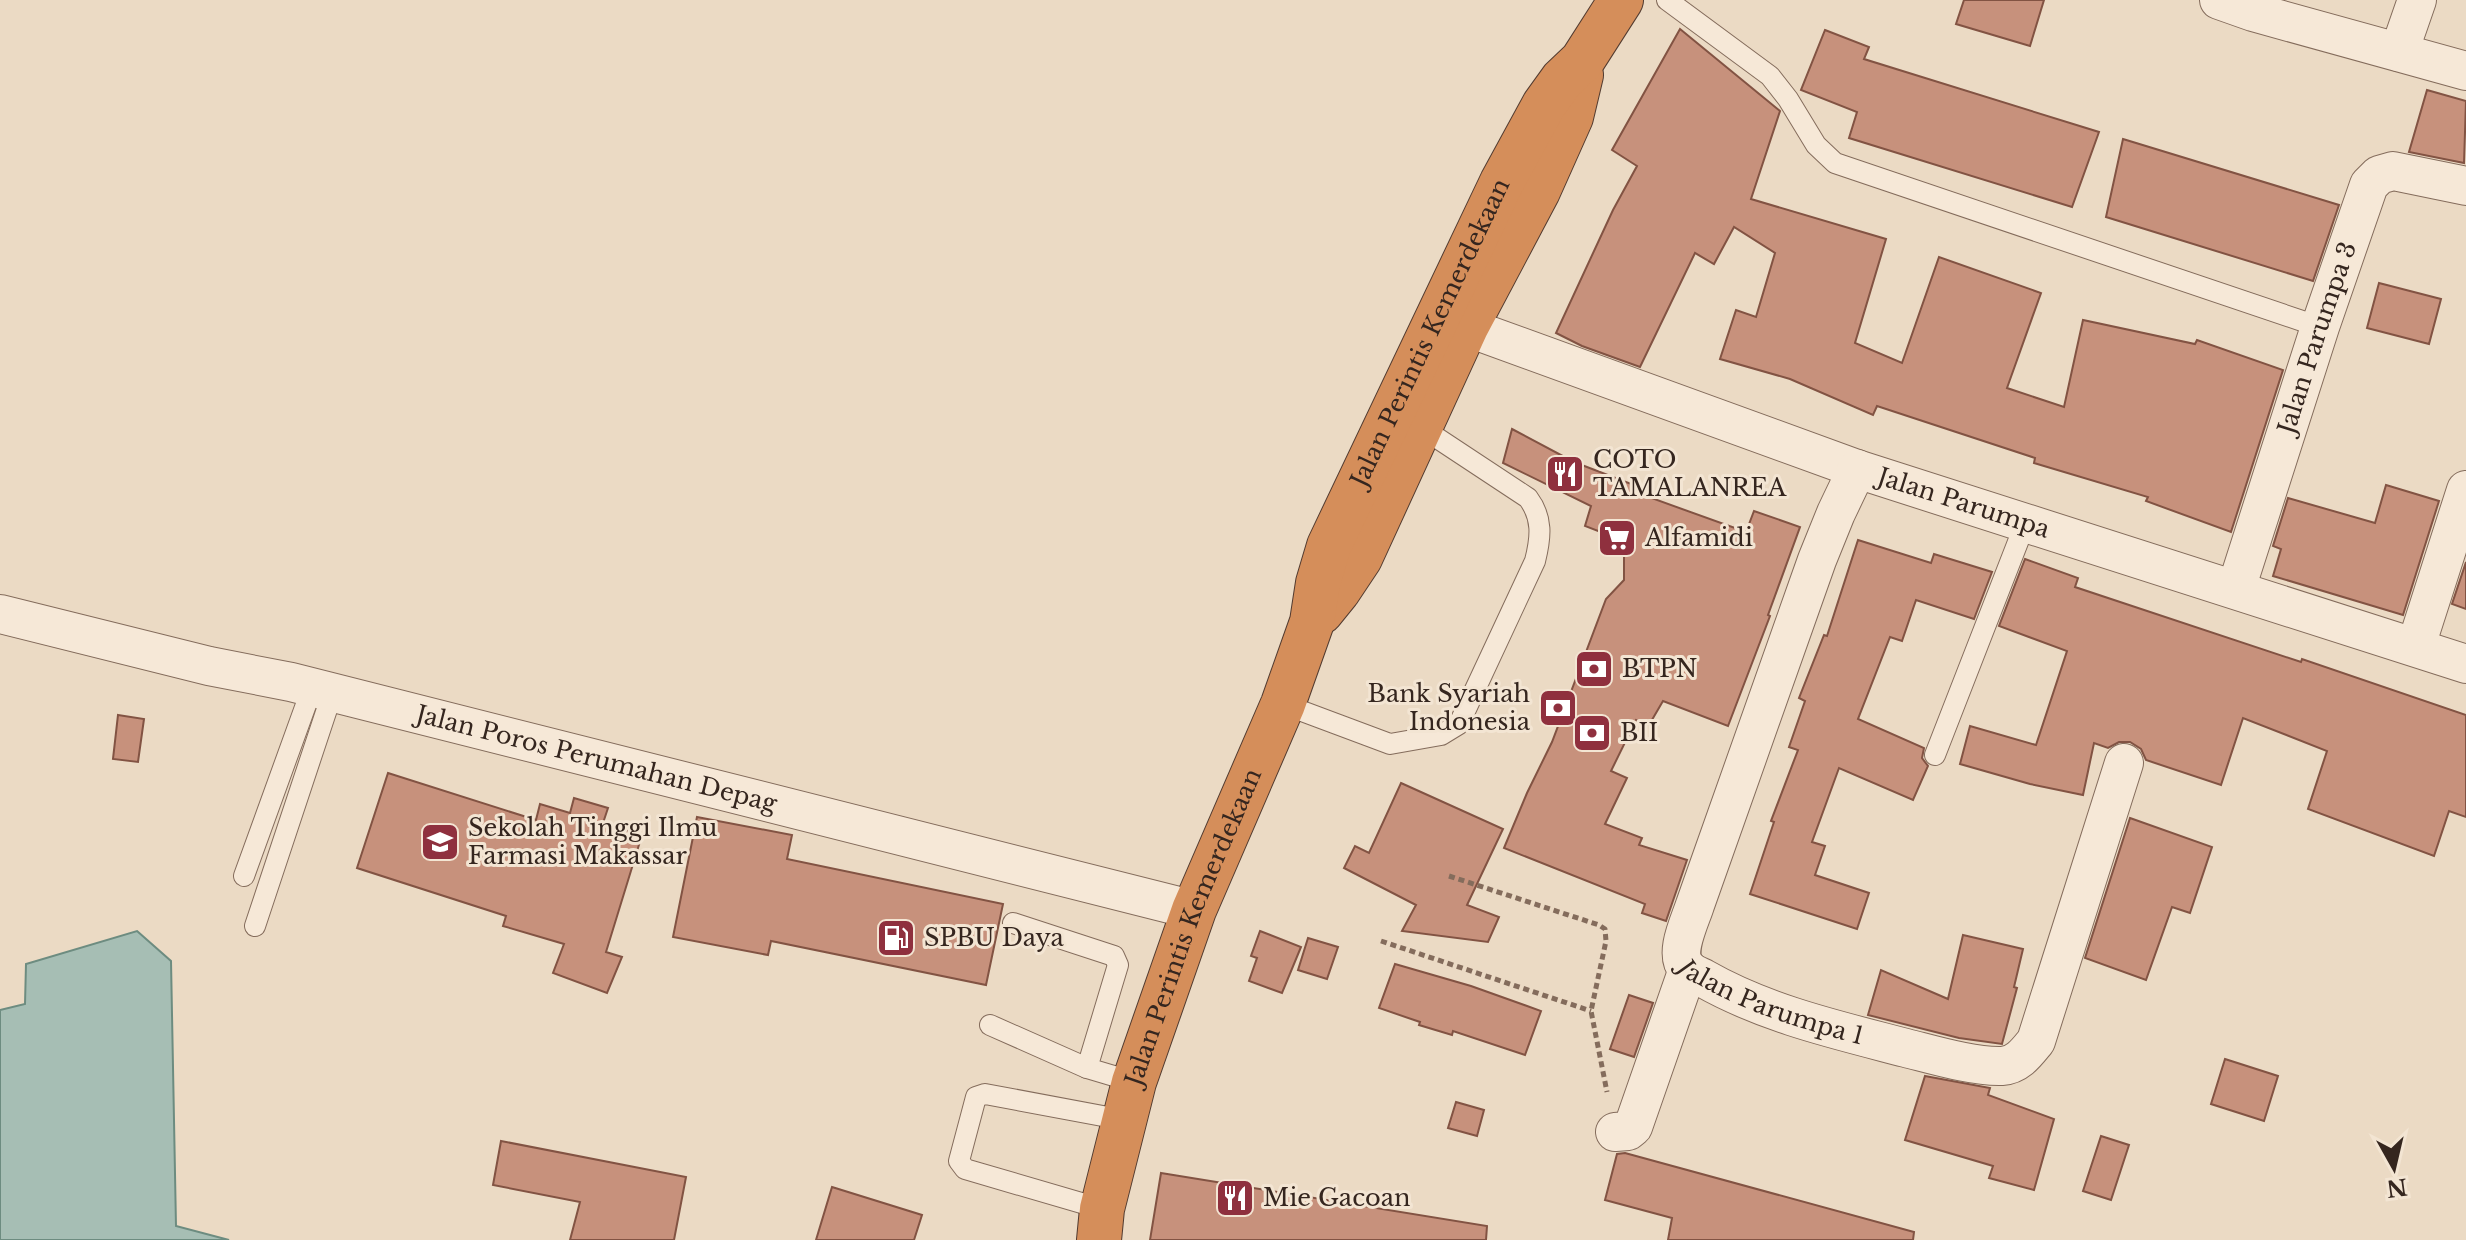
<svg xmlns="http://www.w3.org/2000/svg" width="2466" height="1240" viewBox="0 0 2466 1240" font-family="'Libre Baskerville',serif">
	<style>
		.water { fill: #a6beb4; stroke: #6d8c80; stroke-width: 2 }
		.building { fill: #c7917c; stroke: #825343; stroke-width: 2 }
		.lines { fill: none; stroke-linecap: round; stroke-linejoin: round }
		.lane-casing { stroke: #846c5c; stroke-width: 22 }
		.street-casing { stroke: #846c5c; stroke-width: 40 }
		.highway-casing { stroke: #523b30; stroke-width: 46 }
		.path { stroke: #846c5c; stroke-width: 5; stroke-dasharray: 6 4; stroke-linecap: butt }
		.lane { stroke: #f6e8d7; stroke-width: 20 }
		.street { stroke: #f6e8d7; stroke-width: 38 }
		.highway { stroke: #d58e5a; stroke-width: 44 }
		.labels { text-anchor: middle; stroke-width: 6; stroke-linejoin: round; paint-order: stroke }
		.street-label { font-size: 24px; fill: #35261f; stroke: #f3e5d3 }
		.poi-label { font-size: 24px; fill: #35261f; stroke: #f3e5d3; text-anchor: start }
	</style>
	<rect width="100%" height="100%" fill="#ebdac4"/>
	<polygon class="water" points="137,931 171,961 176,1226 229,1240 0,1240 0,1010 25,1004 26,964"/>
	<g class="building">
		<polygon points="1964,0 2044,0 2030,46 1956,24"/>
		<polygon points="1680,29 1780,111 1751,199 1886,239 1855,343 1902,363 1939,257 2041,293 2007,388 2064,407 2083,320 2195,344 2197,340 2283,370 2231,532 2146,501 2148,497 2034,463 2035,458 1877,406 1873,415 1790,379 1720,359 1736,310 1756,317 1775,253 1734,227 1714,264 1695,253 1640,367 1582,346 1556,333 1613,210 1637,166 1612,150"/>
		<polygon points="1825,30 1869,47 1864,59 2099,132 2072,207 1849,138 1857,112 1801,90"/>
		<polygon points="2427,90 2466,101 2464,163 2409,152"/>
		<polygon points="2123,139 2339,205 2313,281 2106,217"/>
		<polygon points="2379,283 2441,299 2429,344 2367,328"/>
		<polygon points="1512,429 1574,462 1634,485 1632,491 1746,532 1754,511 1800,527 1768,615 1770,616 1728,726 1663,701 1649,725 1636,720 1611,771 1627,778 1605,824 1642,838 1639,845 1687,860 1666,921 1642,913 1645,904 1504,848 1527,793 1552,742 1606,599 1624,580 1624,541 1585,526 1591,506 1503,463"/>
		<polygon points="2386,485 2439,501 2403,615 2273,576 2281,549 2273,546 2288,498 2375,523"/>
		<polygon points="1858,540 1931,563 1934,554 1992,572 1974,619 1916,600 1902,641 1890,637 1858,719 1924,748 1922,758 1928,766 1913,800 1839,768 1812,842 1825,846 1815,875 1869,893 1857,929 1750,894 1774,822 1771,821 1798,750 1789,747 1805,701 1799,698 1824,635 1827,636"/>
		<polygon points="2025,559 2078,578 2075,587 2301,662 2302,659 2466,715 2466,817 2449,811 2434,856 2308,809 2327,751 2243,718 2221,785 2146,760 2141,749 2130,742 2119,742 2108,748 2094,743 2083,795 2030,784 1960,764 1970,726 2036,745 2067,651 1999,626"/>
		<polygon points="2466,562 2466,609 2452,604"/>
		<polygon points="118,715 144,719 138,762 113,759"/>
		<polygon points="388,773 536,820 540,804 570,813 574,798 608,808 603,823 642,835 606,952 622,957 607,993 553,973 564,944 503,926 506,916 357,868"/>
		<polygon points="1401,783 1503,829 1467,905 1499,917 1488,942 1402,931 1416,905 1344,868 1355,846 1369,853"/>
		<polygon points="697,817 792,835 787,859 1003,904 986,985 771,941 768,955 673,937"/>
		<polygon points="2130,818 2212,847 2190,913 2172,907 2146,980 2085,958"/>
		<polygon points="1260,931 1301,947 1282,993 1249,981 1257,958 1251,956"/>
		<polygon points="1963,935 2023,949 2014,987 2017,988 2002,1044 1959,1038 1868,1015 1881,970 1948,999"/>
		<polygon points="1308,938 1338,947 1327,979 1298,970"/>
		<polygon points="1395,964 1471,986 1541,1011 1525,1055 1453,1031 1452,1035 1419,1025 1420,1022 1379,1008"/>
		<polygon points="1629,995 1653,1003 1634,1057 1610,1049"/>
		<polygon points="2225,1059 2278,1076 2264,1121 2211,1104"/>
		<polygon points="1925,1076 1990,1088 1988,1095 2054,1119 2034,1190 1989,1178 1993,1166 1905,1140"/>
		<polygon points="1456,1102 1484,1110 1477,1136 1448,1128"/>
		<polygon points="2101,1136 2129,1145 2111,1200 2083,1191"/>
		<polygon points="501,1141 686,1177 674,1240 570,1240 580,1202 493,1185"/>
		<polygon points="1625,1153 1914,1232 1913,1240 1668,1240 1672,1218 1605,1200 1617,1154"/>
		<polygon points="1161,1173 1487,1226 1486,1240 1150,1240"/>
		<polygon points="832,1187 922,1215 914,1240 816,1240"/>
	</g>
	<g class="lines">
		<defs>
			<g id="lane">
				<polyline points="1667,0 1770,76 1788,99 1816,145 1835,163 2320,327"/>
				<path d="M1283 704 1390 744 1441 735 1459 724 1535 561C1541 537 1543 518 1528 498L1422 428"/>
				<polyline points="1935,755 2025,524"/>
				<polyline points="244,876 312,688"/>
				<polyline points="1013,923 1114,956 1118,965 1087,1068"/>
				<polyline points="255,926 332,694"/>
				<polyline points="990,1025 1087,1068 1134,1082"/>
				<polyline points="1102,1209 965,1169 959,1161 976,1097 985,1094 1124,1120"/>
			</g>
			<g id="street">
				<polyline points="2219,0 2253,12 2466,71"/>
				<polyline points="2399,52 2417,0"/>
				<path id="s1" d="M1466 327 1857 469 2466 664"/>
				<path id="s2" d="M1857 469 1836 513 1817 560 1695 905C1690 921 1673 954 1687 969 1691 973 1699 976 1703 978 1766 1014 1837 1030 1906 1048 1934 1055 1974 1067 2002 1066 2018 1065 2027 1052 2036 1041L2124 763"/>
				<path id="s3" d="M2236 589 2320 327 2369 185 2379 175 2393 171 2466 186"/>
				<path id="s4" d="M0 614 209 666 291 682 1194 910"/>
				<polyline points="2416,646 2466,490"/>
				<polyline points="1615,1132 1628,1131 1633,1127 1688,969"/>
			</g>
			<g id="highway">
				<polyline points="1321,612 1338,591 1360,558 1466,327 1538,191 1571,117 1581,75"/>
				<path id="s5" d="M1099 1240 1102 1209 1134 1082 1194 910 1283 704 1312 622 1318 583 1329 546 1502 182 1544 105 1562 80 1582 61 1621 0"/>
			</g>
		</defs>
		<use href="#lane" class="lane-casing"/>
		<use href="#street" class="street-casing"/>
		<use href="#highway" class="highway-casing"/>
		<g class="path">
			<polyline points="1449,876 1599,925 1605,929 1606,941 1591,1011 1607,1092"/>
			<polyline points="1381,941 1591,1011"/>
		</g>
		<use href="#lane" class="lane"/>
		<use href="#street" class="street"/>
		<use href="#highway" class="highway"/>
	</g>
	<defs>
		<symbol id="restaurant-square" viewBox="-11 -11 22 22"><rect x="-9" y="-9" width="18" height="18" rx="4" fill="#8f303e" stroke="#f3e5d3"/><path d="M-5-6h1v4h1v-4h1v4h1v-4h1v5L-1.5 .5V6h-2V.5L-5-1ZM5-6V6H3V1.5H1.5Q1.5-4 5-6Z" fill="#fff"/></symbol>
		<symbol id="supermarket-square" viewBox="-11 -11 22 22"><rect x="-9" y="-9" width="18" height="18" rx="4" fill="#8f303e" stroke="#f3e5d3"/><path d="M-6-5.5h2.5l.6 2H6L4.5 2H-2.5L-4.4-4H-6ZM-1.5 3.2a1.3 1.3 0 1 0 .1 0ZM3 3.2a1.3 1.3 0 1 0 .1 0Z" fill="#fff"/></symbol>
		<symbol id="bank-square" viewBox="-11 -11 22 22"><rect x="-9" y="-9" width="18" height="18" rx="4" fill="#8f303e" stroke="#f3e5d3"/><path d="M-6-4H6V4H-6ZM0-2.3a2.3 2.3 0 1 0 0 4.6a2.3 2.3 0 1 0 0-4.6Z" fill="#fff"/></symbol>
		<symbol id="university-square" viewBox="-11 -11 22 22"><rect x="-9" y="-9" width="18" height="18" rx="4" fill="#8f303e" stroke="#f3e5d3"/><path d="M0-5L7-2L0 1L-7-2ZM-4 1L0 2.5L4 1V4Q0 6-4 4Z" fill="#fff"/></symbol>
		<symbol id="fuel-square" viewBox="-11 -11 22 22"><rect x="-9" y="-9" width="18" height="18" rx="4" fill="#8f303e" stroke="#f3e5d3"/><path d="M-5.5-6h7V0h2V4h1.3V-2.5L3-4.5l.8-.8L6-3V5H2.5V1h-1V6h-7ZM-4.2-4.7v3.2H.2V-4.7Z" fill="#fff"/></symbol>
	</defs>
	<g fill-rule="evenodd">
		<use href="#restaurant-square" x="1543" y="452" width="44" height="44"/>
		<use href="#supermarket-square" x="1595" y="516" width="44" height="44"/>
		<use href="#bank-square" x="1572" y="647" width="44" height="44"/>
		<use href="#bank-square" x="1536" y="686" width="44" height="44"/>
		<use href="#bank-square" x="1570" y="711" width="44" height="44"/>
		<use href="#university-square" x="418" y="820" width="44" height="44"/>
		<use href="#fuel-square" x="874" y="916" width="44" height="44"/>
		<use href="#restaurant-square" x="1213" y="1176" width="44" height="44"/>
	</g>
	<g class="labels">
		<g class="street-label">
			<text dy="8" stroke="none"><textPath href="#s5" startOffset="970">Jalan Perintis Kemerdekaan</textPath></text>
			<text dy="8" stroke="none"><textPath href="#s3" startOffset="264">Jalan Parumpa 3</textPath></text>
			<text dy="8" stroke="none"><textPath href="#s1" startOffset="528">Jalan Parumpa</textPath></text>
			<text dy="8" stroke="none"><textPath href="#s4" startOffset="614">Jalan Poros Perumahan Depag</textPath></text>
			<text dy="8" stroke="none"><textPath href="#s5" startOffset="328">Jalan Perintis Kemerdekaan</textPath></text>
			<text dy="8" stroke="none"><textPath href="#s2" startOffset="624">Jalan Parumpa 1</textPath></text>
		</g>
		<g class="poi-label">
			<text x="1593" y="468">COTO<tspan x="1593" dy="28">TAMALANREA</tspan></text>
			<text x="1645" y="546">Alfamidi</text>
			<text x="1622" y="677">BTPN</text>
			<text x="1530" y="702" text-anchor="end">Bank Syariah<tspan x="1530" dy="28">Indonesia</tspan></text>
			<text x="1620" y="741">BII</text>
			<text x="468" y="836">Sekolah Tinggi Ilmu<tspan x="468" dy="28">Farmasi Makassar</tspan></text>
			<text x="924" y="946">SPBU Daya</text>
			<text x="1263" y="1206">Mie Gacoan</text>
		</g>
	</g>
	<g transform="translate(2394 1168) rotate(172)" stroke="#f3e5d3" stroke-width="6" paint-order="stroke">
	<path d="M0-6L14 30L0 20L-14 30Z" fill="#35261f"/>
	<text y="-12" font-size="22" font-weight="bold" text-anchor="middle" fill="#35261f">N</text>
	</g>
</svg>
